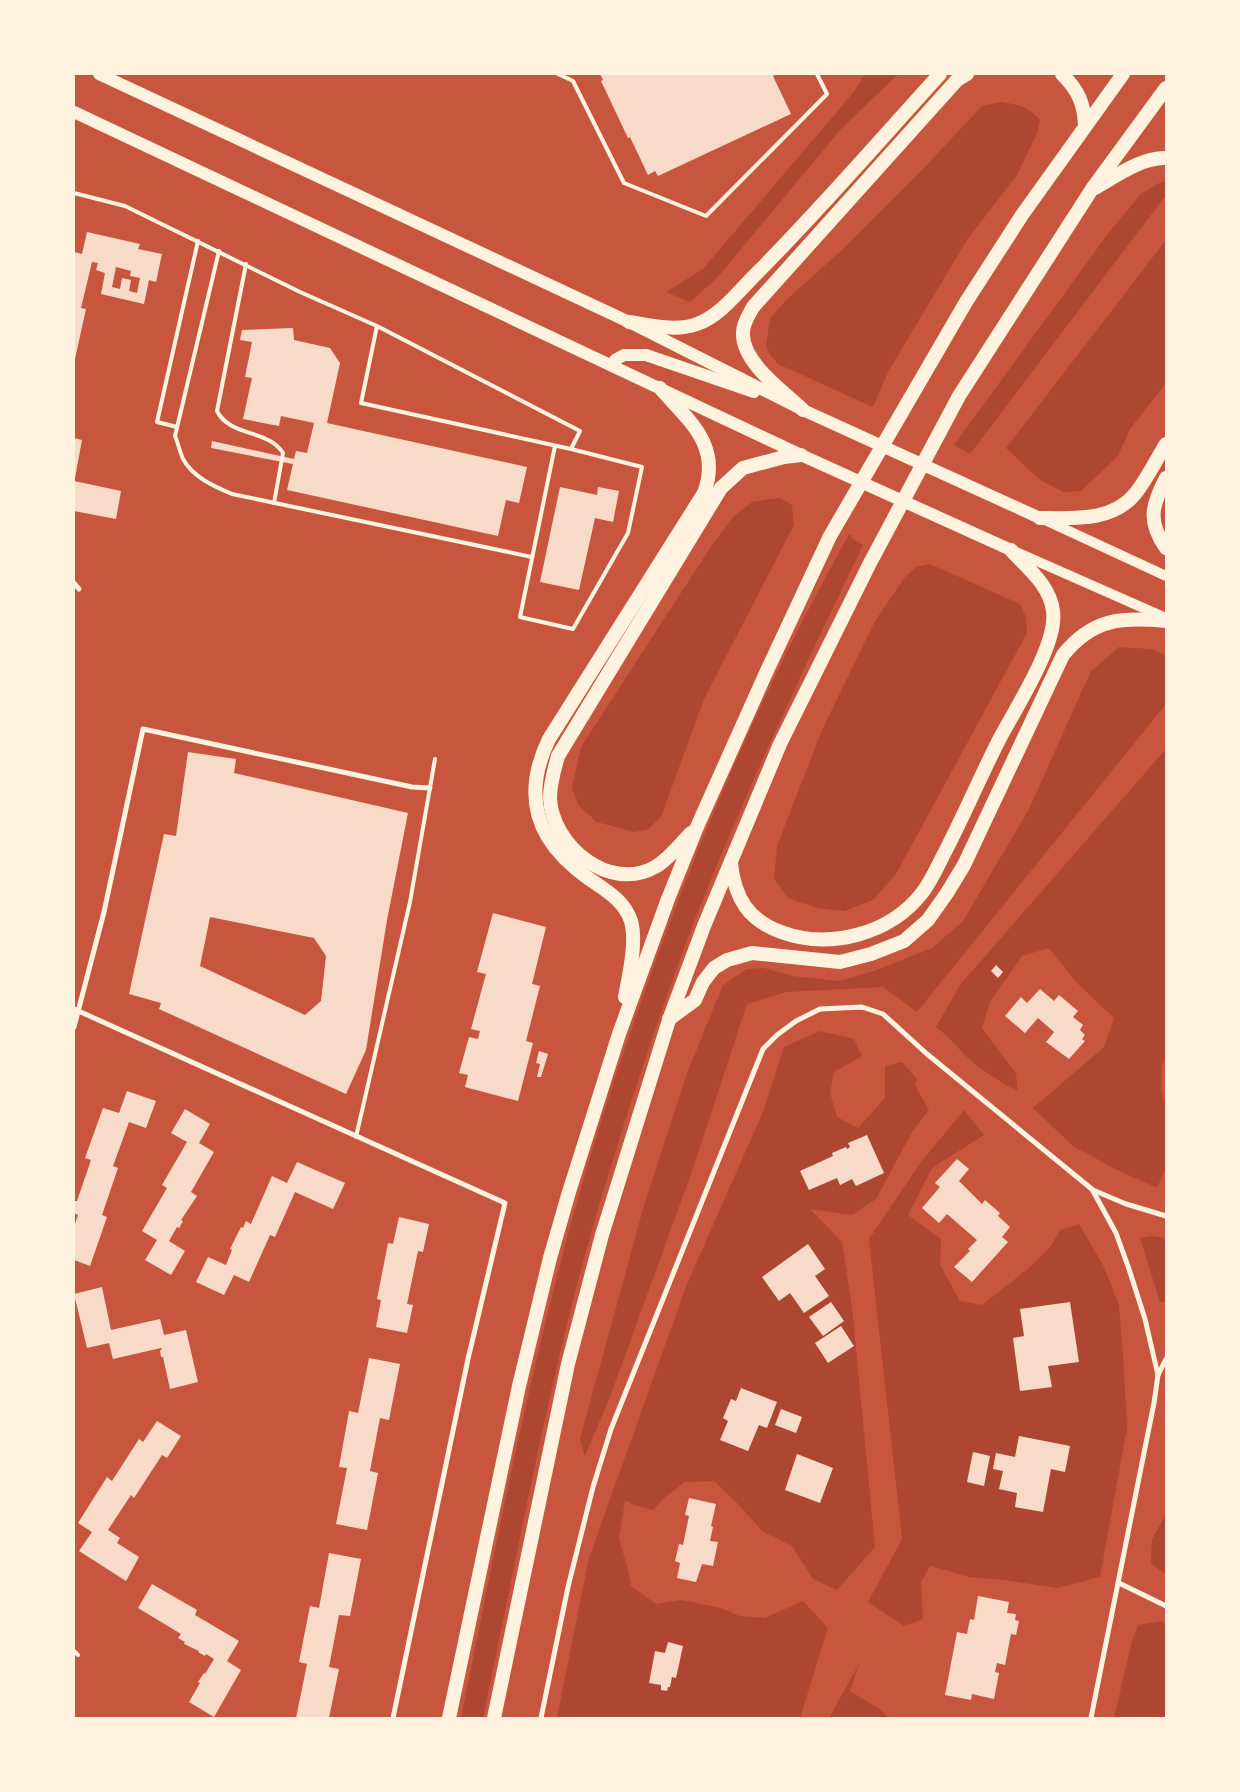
<svg xmlns="http://www.w3.org/2000/svg" width="1240" height="1792" viewBox="0 0 1240 1792" font-family="'Titillium Web',sans-serif">
	<style>
		.green { fill: #ae4732 }
		.building { fill: #f7dbc8; fill-rule: evenodd }
		.lines { fill: none; stroke-linecap: round; stroke-linejoin: round }
		.service { stroke: #fff3e0; stroke-width: 4 }
		.minor { stroke: #fff3e0; stroke-width: 5 }
		.secondary { stroke: #fff3e0; stroke-width: 10 }
		.primary { stroke: #fff3e0; stroke-width: 12 }
		.trunk { stroke: #fff3e0; stroke-width: 14 }
	</style>
	<rect width="100%" height="100%" fill="#c8553d"/>
	<g class="green">
		<polygon points="865,74 898,74 840,130 717,278 690,302 666,292 703,269 853,93"/>
		<path d="M1001 102C1019 105 1028 106 1040 120L1038 131 1017 175 967 240 888 372 873 407 778 364 771 356 766 346 770 319 785 301 843 249 924 168 982 106Z"/>
		<polygon points="1166,181 1166,195 970,454 954,445 1110,231 1141,194 1157,184"/>
		<polygon points="1166,240 1166,383 1130,429 1118,456 1081,491 1063,492 1040,480 1006,448"/>
		<polygon points="780,498 792,505 794,525 704,699 661,817 648,829 634,832 597,822 579,806 572,788 581,747 712,545 733,517 752,502"/>
		<path d="M849 534 852 535 851 538 863 545C818 638 774 732 733 827 720 858 707 888 695 919 659 1014 627 1111 598 1209 549 1376 519 1548 483 1718H461C502 1515 541 1310 604 1112 653 959 711 807 782 662 803 619 826 576 849 534Z"/>
		<polygon points="930,564 1020,604 1026,617 1027,633 896,874 873,900 844,911 817,908 788,898 774,879 777,846 822,730 875,621 905,577 916,567"/>
		<polygon points="1119,647 1151,649 1166,655 1166,704 917,1012 883,987 787,992 747,1004 691,1174 610,1397 585,1456 580,1439 643,1209 686,1076 723,985 747,969 764,968 792,976 839,981 874,971 932,948 963,921 1029,809 1091,671"/>
		<path d="M1166 749V1057L1162 1064 1161 1089 1166 1109V1167L1157 1188 1115 1169 1073 1146 1033 1108 1104 1047 1114 1018 1078 984 1049 948 1022 956 990 1002 982 1028 1016 1074 1018 1091C1000 1082 983 1071 968 1058 957 1047 948 1036 936 1027L960 985Z"/>
		<polygon points="820,1031 854,1039 862,1056 834,1072 830,1093 837,1117 858,1128 885,1098 885,1066 902,1062 917,1079 915,1085 929,1110 912,1132 876,1199 852,1215 810,1209 842,1242 852,1307 875,1547 837,1590 813,1579 792,1546 762,1531 737,1503 714,1481 685,1482 664,1498 653,1510 632,1504 625,1500 619,1539 627,1566 631,1586 656,1604 681,1600 721,1608 740,1616 765,1618 803,1601 828,1628 800,1718 557,1718 589,1558 687,1284 763,1112 784,1047"/>
		<polygon points="964,1110 984,1135 932,1168 908,1215 941,1239 940,1265 960,1301 982,1305 1029,1268 1051,1246 1060,1230 1079,1224 1103,1265 1119,1305 1123,1355 1127,1428 1100,1577 1057,1588 1005,1580 970,1577 930,1566 921,1582 923,1619 904,1626 868,1602 902,1539 869,1239 921,1162"/>
		<polygon points="1152,1236 1166,1238 1166,1302 1160,1302 1140,1238"/>
		<polygon points="1166,1514 1166,1574 1151,1564 1152,1539"/>
		<polygon points="1161,1621 1166,1625 1166,1718 1114,1718 1132,1641 1138,1625"/>
		<polygon points="859,1664 850,1691 881,1710 889,1718 829,1718"/>
	</g>
	<g class="building">
		<polygon points="600,74 777,74 773,76 791,114 658,176 655,171 648,175 630,137 628,138 601,81 603,80"/>
		<path d="M87 232 140 244 138 249 162 254 156 282 149 280 144 304 101 294 105 273 96 270 98 263 92 262 81 308 86 309 75 359 74 252 82 254ZM116 267 131 271 130 276 140 278 137 293 129 291 131 280 122 278 120 289 112 287Z"/>
		<polygon points="293,328 294,340 330,348 340,363 327,423 527,467 519,503 506,500 498,536 287,490 293,464 211,448 212,441 294,459 296,451 307,453 314,423 281,416 279,426 243,419 252,378 245,377 252,342 240,340 242,330"/>
		<polygon points="74,438 82,440 75,478 74,478"/>
		<polygon points="74,481 121,491 116,519 74,511"/>
		<polygon points="560,487 597,495 598,487 619,491 613,522 595,518 579,590 540,582"/>
		<path d="M188 752 236 759 234 773 408 813 387 920 366 1050 346 1094 159 1009 161 1003 129 994 164 834 176 836ZM210 917 314 938 326 956 321 1001 305 1015 200 966Z"/>
		<polygon points="493,913 546,927 532,984 540,986 526,1041 533,1043 518,1101 465,1087 468,1075 459,1073 469,1037 478,1039 480,1031 471,1029 486,974 477,972"/>
		<polygon points="996,965 1003,972 998,978 991,971"/>
		<polygon points="1040,989 1054,1001 1059,995 1078,1011 1073,1017 1083,1025 1080,1030 1085,1035 1082,1039 1085,1041 1069,1059 1046,1042 1054,1032 1038,1018 1025,1033 1005,1016 1021,997 1027,1003"/>
		<polygon points="539,1051 548,1054 541,1077 537,1077 540,1064 536,1063"/>
		<polygon points="127,1091 156,1101 146,1128 129,1122 113,1166 118,1168 102,1215 107,1217 90,1266 74,1260 74,1227 78,1215 74,1213 74,1203 75,1201 77,1201 91,1160 85,1158 103,1108 119,1113"/>
		<polygon points="185,1109 210,1124 199,1143 214,1152 191,1192 197,1196 181,1220 183,1221 179,1228 177,1227 169,1241 185,1251 171,1275 145,1260 157,1240 142,1231 167,1188 162,1185 187,1142 171,1133"/>
		<polygon points="867,1135 884,1173 856,1186 852,1179 840,1185 837,1178 809,1190 800,1171 833,1156 832,1153 846,1147 847,1149 850,1147 848,1143"/>
		<polygon points="957,1159 969,1169 959,1181 982,1204 985,1200 1000,1213 998,1216 1010,1227 1002,1237 1008,1242 972,1282 954,1267 970,1251 968,1249 977,1240 947,1214 939,1223 922,1208 940,1187 935,1183"/>
		<polygon points="297,1162 345,1183 333,1209 295,1192 275,1237 270,1235 249,1282 234,1275 224,1295 196,1282 208,1257 226,1265 232,1250 230,1249 241,1227 243,1228 246,1221 251,1224 272,1176 287,1183"/>
		<polygon points="399,1217 429,1224 423,1252 418,1251 407,1304 413,1305 407,1333 376,1327 381,1300 377,1299 388,1243 393,1244"/>
		<polygon points="808,1244 825,1269 815,1276 829,1296 804,1313 790,1293 779,1301 762,1277"/>
		<polygon points="102,1287 111,1330 160,1319 164,1335 186,1330 198,1382 170,1389 163,1357 161,1357 160,1350 162,1350 161,1348 113,1359 109,1343 87,1348 74,1294"/>
		<polygon points="831,1302 844,1321 823,1336 809,1317"/>
		<polygon points="1070,1302 1079,1362 1048,1366 1052,1387 1020,1391 1013,1338 1024,1336 1020,1309"/>
		<polygon points="841,1326 854,1346 828,1363 815,1343"/>
		<polygon points="369,1358 400,1364 389,1420 380,1418 370,1471 378,1473 367,1530 336,1524 347,1468 339,1467 349,1411 358,1413"/>
		<polygon points="741,1388 777,1402 767,1428 759,1425 748,1451 720,1440 728,1421 723,1418 731,1399 736,1401"/>
		<polygon points="781,1409 802,1417 796,1433 775,1425"/>
		<polygon points="157,1421 181,1436 167,1458 162,1455 134,1498 131,1495 108,1530 120,1538 117,1543 139,1557 126,1581 79,1551 92,1532 78,1523 107,1477 112,1481 139,1439 143,1442"/>
		<polygon points="1019,1436 1070,1446 1065,1472 1051,1469 1043,1512 1015,1507 1017,1493 999,1489 1003,1471 993,1469 996,1453 1015,1457"/>
		<polygon points="973,1452 990,1456 984,1486 967,1482"/>
		<polygon points="797,1454 833,1468 820,1503 785,1490"/>
		<polygon points="689,1498 716,1504 711,1526 713,1527 710,1541 718,1542 713,1566 702,1564 696,1582 677,1578 680,1563 675,1561 679,1544 683,1545 689,1516 685,1515"/>
		<polygon points="329,1553 361,1559 350,1616 339,1615 329,1667 339,1669 329,1718 296,1718 307,1664 299,1662 310,1606 319,1608"/>
		<polygon points="152,1584 197,1610 195,1615 239,1641 227,1661 241,1670 214,1717 189,1702 200,1683 198,1682 204,1673 205,1674 214,1659 206,1654 205,1656 198,1652 199,1651 184,1644 185,1642 178,1638 181,1634 138,1608"/>
		<polygon points="978,1596 1009,1602 1007,1613 1016,1614 1015,1620 1019,1621 1016,1635 1011,1634 1005,1665 997,1663 995,1672 999,1673 994,1699 972,1694 971,1700 945,1695 957,1632 967,1634 970,1619 974,1620"/>
		<polygon points="668,1642 683,1646 676,1678 672,1677 670,1687 668,1687 667,1691 661,1690 661,1685 649,1683 655,1651 665,1653"/>
	</g>
	<g class="lines">
		<g class="service">
			<polyline points="558,74 573,81 624,183 706,216 827,94 817,74"/>
			<polyline points="74,193 125,206 300,292 377,326 580,431 571,449 361,403 377,326"/>
			<path d="M219 251 175 436C178 443 180 452 183 459 193 477 213 486 232 494L532 557"/>
			<path d="M246 264 217 411C230 437 268 429 283 453L274 503"/>
			<polyline points="177,427 157,422 198,241"/>
			<polyline points="555,446 520,617 573,629 628,533 642,467 571,449"/>
			<polyline points="356,1137 410,902 435,759"/>
			<polyline points="74,1651 78,1655"/>
		</g>
		<g class="minor">
			<polyline points="74,583 79,589"/>
			<polyline points="74,1009 505,1203 468,1359 393,1718"/>
			<polyline points="74,1027 104,912 143,729 412,787 430,788"/>
			<polyline points="1158,1375 1166,1359"/>
			<polyline points="1119,1583 1166,1606"/>
			<polyline points="541,1718 568,1587 593,1487 611,1429 763,1049 777,1035 796,1021 820,1009 862,1007 883,1014 927,1054 1093,1190 1126,1204 1166,1216"/>
			<polyline points="1091,1718 1154,1403 1158,1375 1145,1319 1129,1269 1116,1233 1093,1191"/>
		</g>
		<g class="secondary">
			<polyline points="1045,520 1166,576"/>
			<polyline points="1014,551 1166,618"/>
		</g>
		<g class="primary">
			<polyline points="99,74 629,322 803,410 1040,518"/>
			<polyline points="74,112 801,455 1011,550"/>
			<polyline points="612,365 615,360 624,355 646,355 754,392"/>
		</g>
		<g class="trunk">
			<path d="M1062 74C1078 90 1084 103 1085 125"/>
			<path d="M1095 188C1116 176 1142 157 1166 158"/>
			<path d="M629 322C650 325 676 332 697 324 720 316 738 292 755 275 819 211 879 141 940 74"/>
			<path d="M803 410C783 391 741 362 743 332 743 323 749 315 753 307L957 80 967 74"/>
			<path d="M1166 478C1152 505 1147 521 1166 548"/>
			<path d="M1040 518C1073 518 1112 522 1135 494 1147 479 1156 460 1166 444"/>
			<path d="M691 833C680 844 669 859 655 867 609 893 552 845 550 798 550 784 554 770 558 756L721 488 743 468 784 457 801 455"/>
			<path d="M731 864C735 898 748 920 781 932 830 950 890 934 922 893 932 880 938 865 946 850 965 813 981 775 1000 738 1016 708 1058 643 1053 611 1050 585 1027 568 1011 550"/>
			<path d="M625 997C629 975 637 942 631 921 624 900 605 890 588 878 537 842 521 797 549 739L704 493C722 445 688 420 660 388"/>
			<path d="M669 1019 695 1000 703 982 714 968 727 960 752 953 840 962 871 954 904 941 928 920 947 893 964 865 1063 655C1093 618 1122 617 1166 621"/>
			<polyline points="449,1718 519,1386 550,1258 569,1192 619,1034 668,899 697,827 765,675 830,536 966,302 1022,215 1123,74"/>
			<polyline points="494,1718 568,1364 602,1235 669,1020 704,926 780,744 870,563 959,396 1092,189 1166,88"/>
		</g>
	</g>
	<rect width="1240" height="1792" fill="none" stroke="#fff3e0" stroke-width="150"/>
</svg>
